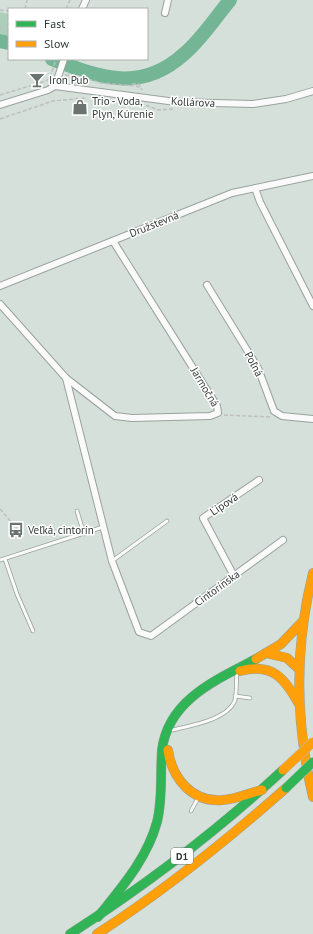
<svg xmlns="http://www.w3.org/2000/svg" width="313" height="934" viewBox="0 0 313 934" font-family="'PT Sans',sans-serif">
	<style>
		.green { fill: #accfbc }
		.lines { fill: none; stroke-linecap: round; stroke-linejoin: round }
		.river { stroke: #74b596; stroke-width: 14 }
		.lane-casing { stroke: #9aa29e; stroke-width: 4.5 }
		.street-casing { stroke: #9aa29e; stroke-width: 8 }
		.fast-casing { stroke: #9aa29e; stroke-width: 10 }
		.slow-casing { stroke: #9aa29e; stroke-width: 10 }
		.path { stroke: #bdc0bf; stroke-width: 1.5; stroke-dasharray: 4 2; stroke-linecap: butt }
		.lane { stroke: #f9faf9; stroke-width: 3 }
		.street { stroke: #f9faf9; stroke-width: 6 }
		.fast { stroke: #30b455; stroke-width: 9 }
		.slow { stroke: #ff9f0a; stroke-width: 9 }
		.fast-bridge-casing { stroke: #b8bdba; stroke-width: 10; stroke-linecap: butt }
		.slow-bridge-casing { stroke: #b8bdba; stroke-width: 10; stroke-linecap: butt }
		.fast-bridge { stroke: #30b455; stroke-width: 9 }
		.slow-bridge { stroke: #ff9f0a; stroke-width: 9 }
		.labels { text-anchor: middle; stroke-width: 3; stroke-linejoin: round; paint-order: stroke }
		.shield { fill: #fff; stroke: #6f7472; stroke-width: 1 }
		.shield-label { font-size: 10px; font-weight: bold; fill: #313935 }
		.poi-label { font-size: 11px; fill: #313935; stroke: #fff; text-anchor: start }
		.street-label { font-size: 11px; fill: #313935; stroke: #fff }
	</style>
	<rect width="100%" height="100%" fill="#d5e0da"/>
	<polygon class="green" points="0,12 9,14 9,36 0,34"/>
	<g class="lines">
		<g class="river">
			<polyline points="0,41 9,43"/>
			<path d="M52 59C100 78 141 93 184 54 201 40 216 17 230 0"/>
		</g>
		<defs>
			<g id="lane">
				<polyline points="77,511 84,534"/>
				<polyline points="5,559 17,594 33,631"/>
				<polyline points="0,560 103,527"/>
				<polyline points="112,561 167,521"/>
				<polyline points="235,696 250,698"/>
				<path d="M172 730C189 726 228 720 235 700 237 692 236 681 237 672"/>
				<polyline points="191,811 198,798"/>
			</g>
			<g id="street">
				<polyline points="82,9 86,0"/>
				<polyline points="165,13 168,0"/>
				<polyline points="55,86 64,59"/>
				<polyline points="0,105 48,90 55,86 176,102 253,104 286,99 313,91"/>
				<polyline points="255,188 260,202 313,306"/>
				<polyline points="207,285 258,368 274,411 282,416 313,419"/>
				<polyline points="0,286 232,193 313,176"/>
				<polyline points="0,304 66,378 115,416 132,418 210,416 218,413 217,406 113,241"/>
				<polyline points="66,378 112,561 139,632 151,636 283,540"/>
				<polyline points="234,576 203,518 259,480"/>
			</g>
			<g id="fast">
				<path d="M98 917C121 888 147 859 157 822 163 798 160 774 162 750 168 700 216 680 256 659"/>
				<path d="M70 934C146 885 217 831 283 770"/>
			</g>
			<g id="slow">
				<path d="M313 573C294 648 295 721 313 797"/>
				<polyline points="266,653 287,658 299,669"/>
				<polyline points="256,659 281,644 303,621"/>
				<path d="M240 671C272 663 284 677 299 704"/>
				<path d="M168 750C172 778 192 803 223 800 236 799 249 793 262 790"/>
				<path d="M97 934C164 891 226 841 286 788"/>
			</g>
		</defs>
		<use href="#lane" class="lane-casing"/>
		<use href="#street" class="street-casing"/>
		<use href="#fast" class="fast-casing"/>
		<use href="#slow" class="slow-casing"/>
		<g class="path">
			<polyline points="25,9 27,0"/>
			<polyline points="66,9 70,0"/>
			<polyline points="0,10 9,11"/>
			<polyline points="0,28 9,31"/>
			<polyline points="65,75 75,75 101,83 136,86 141,88 142,90"/>
			<polyline points="132,84 139,84 140,87"/>
			<polyline points="0,95 46,81 50,78 56,59"/>
			<polyline points="146,105 158,110 173,109"/>
			<polyline points="0,119 53,101 85,98"/>
			<polyline points="224,415 270,417"/>
			<polyline points="0,509 18,530"/>
		</g>
		<use href="#lane" class="lane"/>
		<use href="#street" class="street"/>
		<use href="#fast" class="fast"/>
		<use href="#slow" class="slow"/>
		<defs>
			<polyline id="fast-bridge" points="286,788 313,762"/>
			<polyline id="slow-bridge" points="283,770 313,742"/>
		</defs>
		<use href="#fast-bridge" class="fast-bridge-casing"/>
		<use href="#slow-bridge" class="slow-bridge-casing"/>
		<use href="#fast-bridge" class="fast-bridge"/>
		<use href="#slow-bridge" class="slow-bridge"/>
	</g>
	<defs>
		<symbol id="bar-bare" viewBox="-9 -9 18 18"><path d="M-6-5H6L.8 .8V4.5H3.5V6h-7V4.5H-.8V.8Z" fill="#6a736f" stroke="#fff" stroke-width="2.5" paint-order="stroke"/></symbol>
		<symbol id="shop-bare" viewBox="-9 -9 18 18"><path d="M-5-2.5h2.3a2.7 3.5 0 0 1 5.4 0H5L5.5 6h-11ZM-1.5-2.5h3a1.5 2.3 0 0 0-3 0Z" fill="#6a736f" stroke="#fff" stroke-width="2.5" paint-order="stroke"/></symbol>
		<symbol id="bus-bare" viewBox="-9 -9 18 18"><path d="M-5-6H5V4H4V6H2V4H-2V6H-4V4H-5ZM-3.5-4V0h7V-4ZM-3.5 1.2v1.5H-2V1.2ZM2 1.2v1.5H3.5V1.2Z" fill="#6a736f" stroke="#fff" stroke-width="2.5" paint-order="stroke"/></symbol>
	</defs>
	<g fill-rule="evenodd">
		<use href="#bar-bare" x="26" y="69" width="22" height="22"/>
		<use href="#shop-bare" x="69" y="96" width="22" height="22"/>
		<use href="#bus-bare" x="5" y="519" width="22" height="22"/>
	</g>
	<g class="labels">
		<rect class="shield" x="171" y="848" width="22" height="16" rx="3"/>
		<g class="shield-label">
			<text x="182" y="860">D1</text>
		</g>
		<g class="poi-label">
			<text x="49" y="84">Iron Pub</text>
			<text x="92" y="105">Trio - Voda,<tspan x="92" dy="13">Plyn, Kúrenie</tspan></text>
			<text x="28" y="534">Veľká, cintorín</text>
		</g>
		<g class="street-label">
			<text transform="translate(193 102) rotate(3)" y="4">Kollárova</text>
			<text transform="translate(154 224) rotate(-22)" y="4">Družstevná</text>
			<text transform="translate(254 364) rotate(62)" y="4">Poľná</text>
			<text transform="translate(205 387) rotate(59)" y="4">Jarmočná</text>
			<text transform="translate(224 504) rotate(-34)" y="4">Lipová</text>
			<text transform="translate(217 588) rotate(-36)" y="4">Cintorínska</text>
		</g>
	</g>
	<rect x="8" y="8" width="140" height="52" fill="#ffffff" stroke="#adb0ae"/>
	<rect x="16" y="21" width="20" height="6" fill="#30b455" stroke="#adb0ae"/>
	<text x="44" y="28" font-size="12" fill="#313935">Fast</text>
	<rect x="16" y="41" width="20" height="6" fill="#ff9f0a" stroke="#adb0ae"/>
	<text x="44" y="48" font-size="12" fill="#313935">Slow</text>
</svg>
